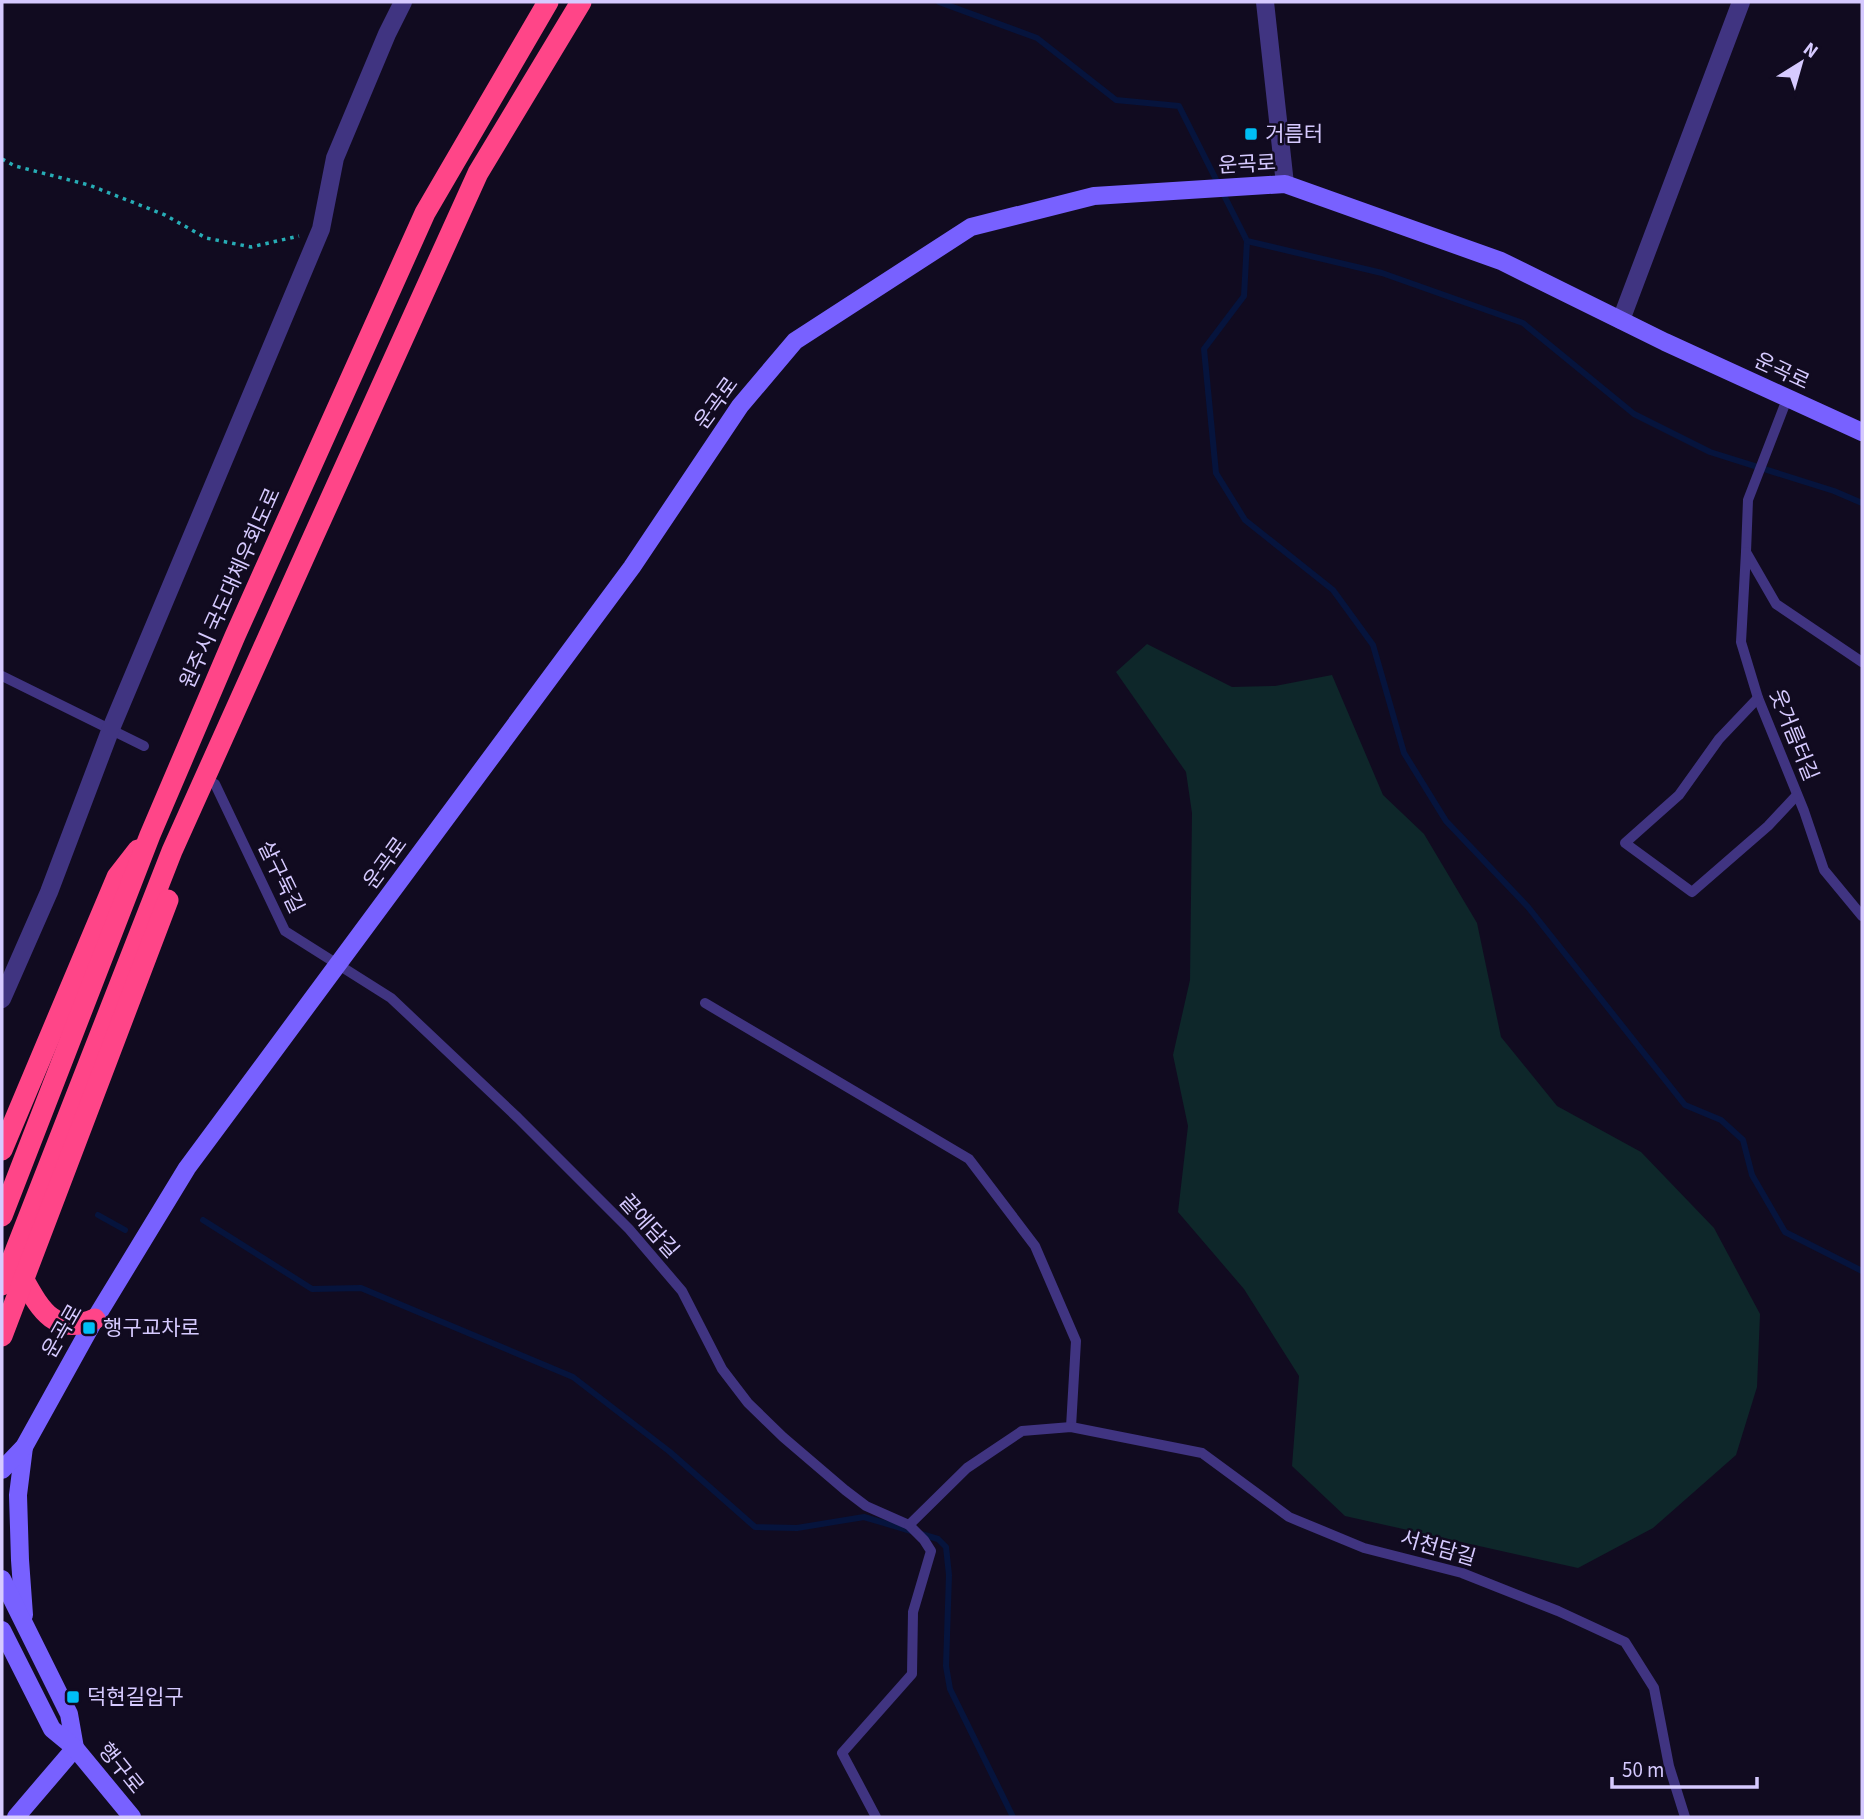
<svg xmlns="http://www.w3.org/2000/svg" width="1864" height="1819" viewBox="0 0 1864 1819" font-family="'Source Sans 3','Noto Sans KR',sans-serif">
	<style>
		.green { fill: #0e272a }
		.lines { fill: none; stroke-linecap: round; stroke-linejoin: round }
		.stream { stroke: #06143d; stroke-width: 6 }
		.path { stroke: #27adb6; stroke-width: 3.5; stroke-dasharray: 3.5 5; stroke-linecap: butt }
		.lane { stroke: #403481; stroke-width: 10 }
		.street { stroke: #403481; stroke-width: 18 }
		.secondary { stroke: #7861ff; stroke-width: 18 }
		.highway { stroke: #ff4588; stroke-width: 21 }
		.poi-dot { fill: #00bff5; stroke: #110b20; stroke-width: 2.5 }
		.labels { text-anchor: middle; stroke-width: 5; stroke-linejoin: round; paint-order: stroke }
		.poi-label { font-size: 21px; fill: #d6caff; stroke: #110b20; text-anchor: start }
		.street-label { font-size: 21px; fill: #d6caff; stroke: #110b20 }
	</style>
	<rect width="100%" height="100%" fill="#110b20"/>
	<polygon class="green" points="1147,644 1232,687 1275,686 1332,675 1383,795 1424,834 1477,923 1501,1037 1557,1106 1641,1152 1714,1228 1760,1314 1757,1387 1736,1455 1653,1528 1578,1568 1345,1516 1292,1466 1299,1376 1244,1289 1178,1212 1188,1126 1173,1055 1190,980 1192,813 1186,772 1116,672"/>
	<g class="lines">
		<g class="stream">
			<polyline points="939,2 1037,38 1116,100 1179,106 1247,241 1244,296 1204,349 1216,473 1245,520 1333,590 1373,645 1404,753 1446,821 1528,907 1685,1105 1721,1120 1743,1140 1752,1175 1785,1232 1862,1271"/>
			<polyline points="1247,241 1382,273 1523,323 1634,414 1710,452 1834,491 1862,503"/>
			<polyline points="98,1215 125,1230"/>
			<polyline points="203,1220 312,1289 361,1288 573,1377 670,1452 755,1527 797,1528 864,1517 938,1539 946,1547 949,1575 946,1666 950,1689 1013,1817"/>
		</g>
		<polyline class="path" points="2,159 15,166 89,185 165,215 206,238 251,247 299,236"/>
		<g class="lane">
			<polyline points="1787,399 1748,500 1746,552 1776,604 1862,662"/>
			<polyline points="1746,552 1741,642 1758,698 1804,811 1824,870 1862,916"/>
			<polyline points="2,676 144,746"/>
			<polyline points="1758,698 1719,739 1679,795 1625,843 1692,892 1768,826 1797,795"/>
			<polyline points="215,784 285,931 391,998 518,1118 629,1229 682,1291 722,1369 748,1403 783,1437 845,1490 866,1506 909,1525 924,1540 931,1551 913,1612 912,1674 842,1753 876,1817"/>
			<polyline points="705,1003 969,1159 1035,1246 1076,1341 1071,1427"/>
			<polyline points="909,1525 967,1468 1022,1431 1071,1427 1202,1453 1289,1517 1364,1548 1462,1573 1558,1611 1625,1642 1654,1688 1669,1766 1685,1817"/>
		</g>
		<g class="street">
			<polyline points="1265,2 1285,184"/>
			<polyline points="1621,320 1741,2"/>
			<polyline points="2,999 49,892 110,731 321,229 335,158 387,34 403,2"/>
		</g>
		<g class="secondary">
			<polyline points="24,1447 18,1495 20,1560 24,1615"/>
			<polyline points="2,1470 24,1447 95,1319 187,1168 632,567 740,406 795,341 971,227 1094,196 1285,184 1501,261 1665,342 1862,432"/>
			<polyline points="2,1579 69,1714 75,1748 16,1817"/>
			<polyline points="2,1630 52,1729 75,1748 132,1817"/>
		</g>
		<g class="highway">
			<polyline points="2,1150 117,877 138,850"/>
			<polyline points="2,1216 150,835 235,636 425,213 548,2"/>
			<path d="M24 1280C41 1311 56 1336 95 1319"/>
			<polyline points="2,1285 172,851 310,544 478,173 581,2"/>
			<polyline points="2,1336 168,900"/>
		</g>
	</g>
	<g class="poi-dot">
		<rect x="1244" y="127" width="14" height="14" rx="3.5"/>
		<rect x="82" y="1321" width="14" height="14" rx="3.5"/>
		<rect x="66" y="1690" width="14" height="14" rx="3.5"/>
	</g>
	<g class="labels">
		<g class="poi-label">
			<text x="1265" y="141">거름터</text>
			<text x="103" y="1335">행구교차로</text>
			<text x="87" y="1704">덕현길입구</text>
		</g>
		<g class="street-label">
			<text transform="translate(1247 164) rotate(-3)" y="7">운곡로</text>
			<text transform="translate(1782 371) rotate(25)" y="7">운곡로</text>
			<text transform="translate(716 403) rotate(-54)" y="7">운곡로</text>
			<text transform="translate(230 588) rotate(-66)" y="7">원주시 국도대체우회도로</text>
			<text transform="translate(1794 735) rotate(68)" y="7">웃거름터길</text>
			<text transform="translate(385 863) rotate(-54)" y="7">운곡로</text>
			<text transform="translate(281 877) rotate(64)" y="7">살구둑길</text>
			<text transform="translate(649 1226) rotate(48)" y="7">끝에담길</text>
			<text transform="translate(62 1331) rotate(-60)" y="7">운곡로</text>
			<text transform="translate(1438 1548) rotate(16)" y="7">서천담길</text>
			<text transform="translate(121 1768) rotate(51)" y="7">행구로</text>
		</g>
	</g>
	<rect width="1864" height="1819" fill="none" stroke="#d6caff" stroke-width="7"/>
	<g transform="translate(1801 63) rotate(37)" stroke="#110b20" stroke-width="5" paint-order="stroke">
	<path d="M0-5L12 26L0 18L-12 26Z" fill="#d6caff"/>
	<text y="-10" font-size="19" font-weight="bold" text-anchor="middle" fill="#d6caff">N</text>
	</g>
	<path d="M1612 1777v10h145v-10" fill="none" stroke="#d6caff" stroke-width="3.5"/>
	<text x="1622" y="1777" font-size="21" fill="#d6caff" stroke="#110b20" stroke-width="5" paint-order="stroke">50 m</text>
</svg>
